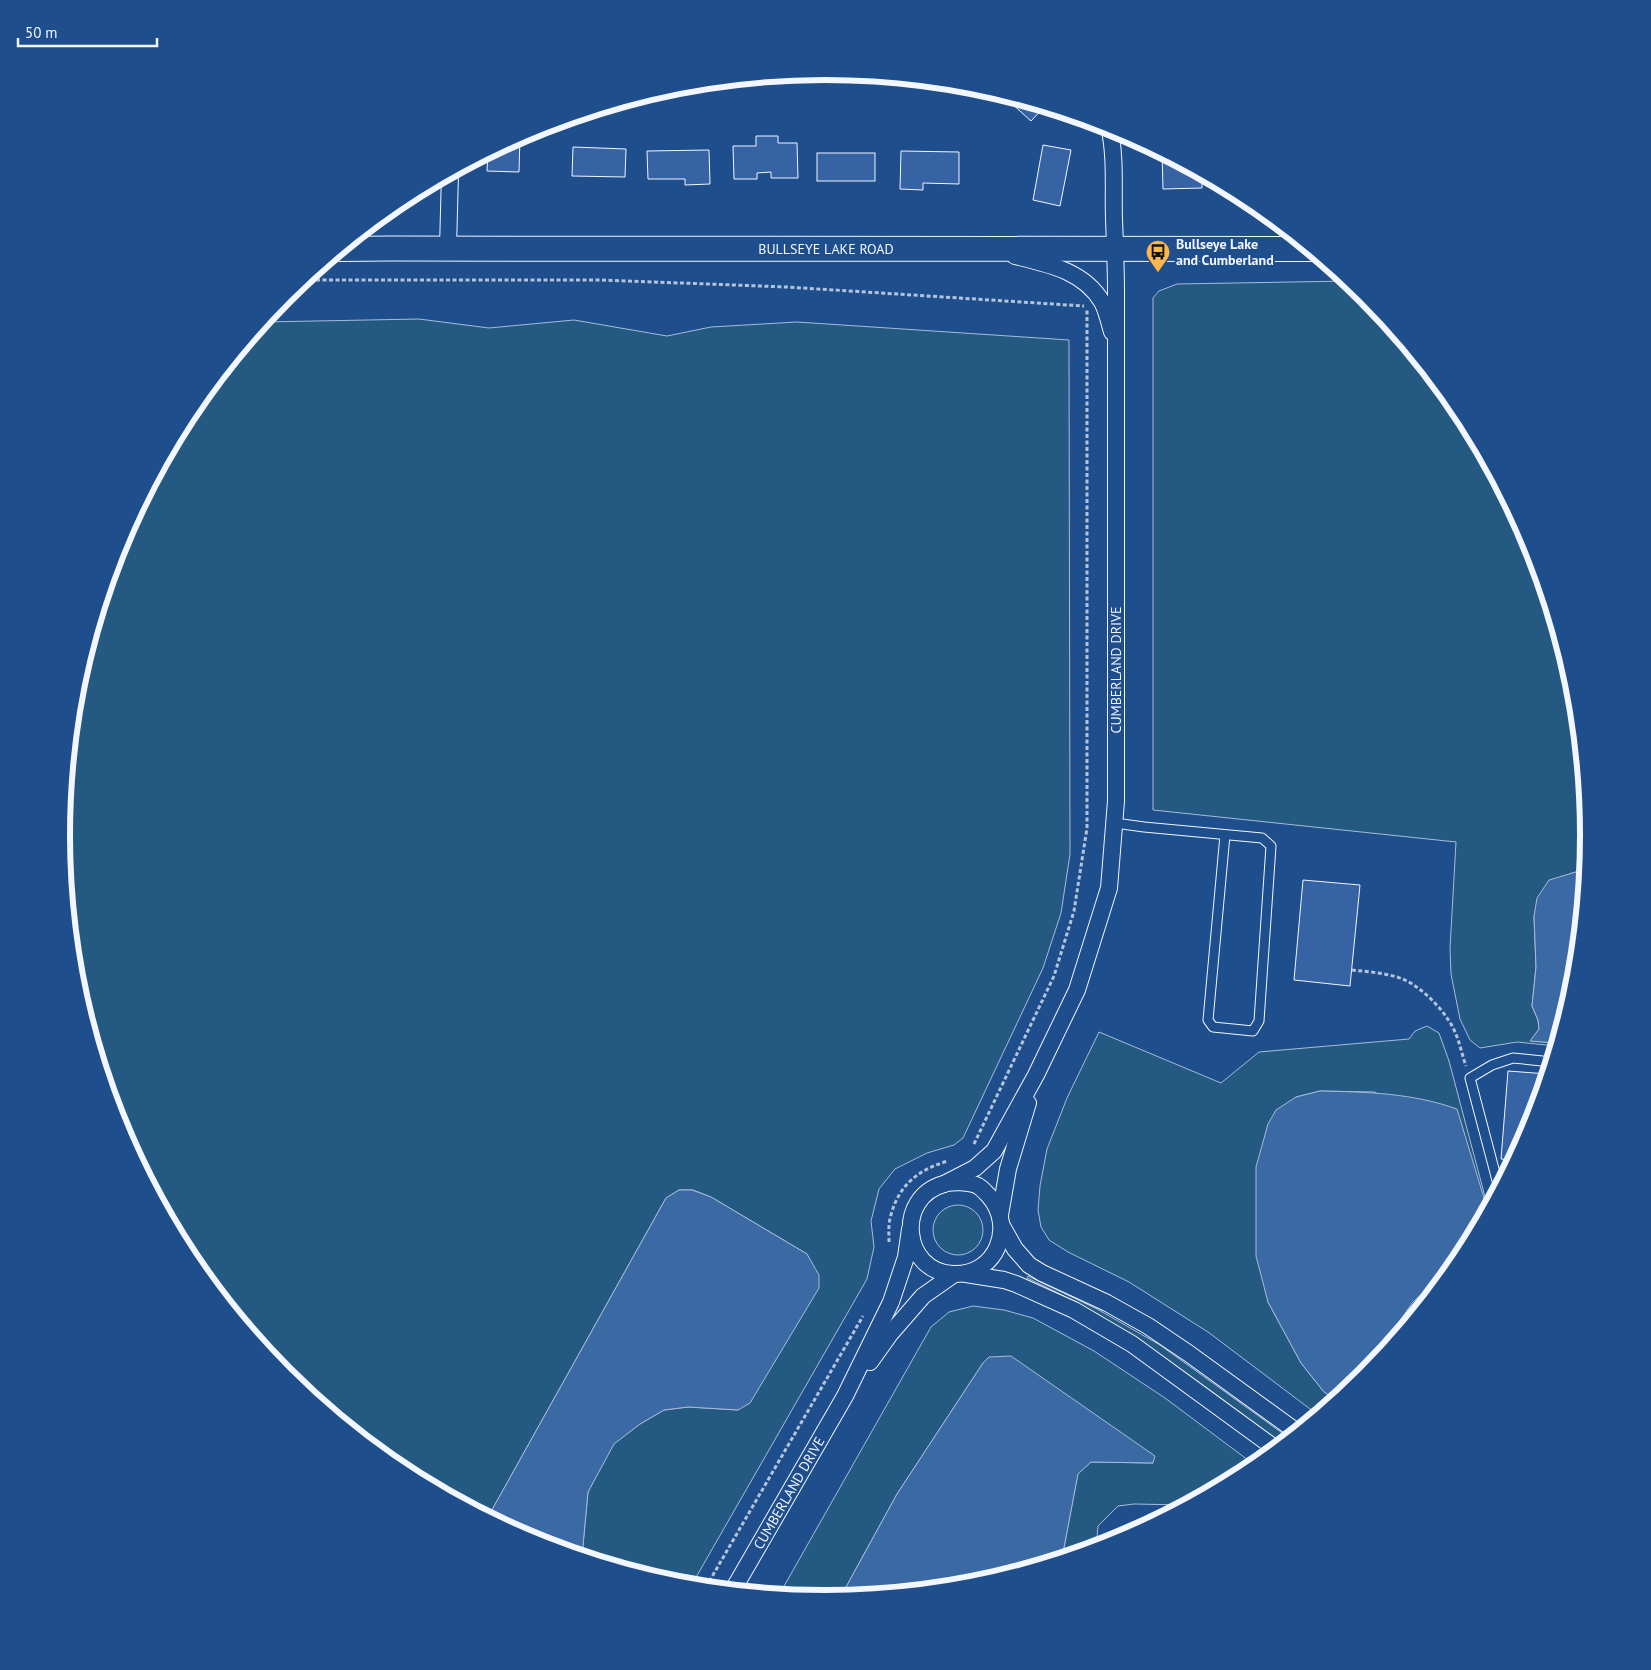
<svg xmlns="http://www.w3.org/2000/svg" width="1651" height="1670" viewBox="0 0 1651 1670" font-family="'PT Sans',sans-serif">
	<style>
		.green { fill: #245a82; stroke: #a8bbd7 }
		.water { fill: #3b69a3; stroke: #a8bbd7 }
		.building { fill: #3563a3; stroke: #f2f6ff }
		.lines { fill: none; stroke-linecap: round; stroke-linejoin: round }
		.lane-casing { stroke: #f2f6ff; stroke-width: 11 }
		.street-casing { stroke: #f2f6ff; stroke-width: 18 }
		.secondary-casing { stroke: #f2f6ff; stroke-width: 26 }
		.path { stroke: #b3c4dc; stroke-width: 3; stroke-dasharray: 4 2.5; stroke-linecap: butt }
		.lane { stroke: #1f4e8c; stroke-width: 9 }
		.street { stroke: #1f4e8c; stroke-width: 16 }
		.secondary { stroke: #1f4e8c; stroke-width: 24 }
		.labels { text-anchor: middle; stroke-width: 4; stroke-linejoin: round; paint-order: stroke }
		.poi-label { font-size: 14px; font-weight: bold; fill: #f2f6ff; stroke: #1f4e8c; text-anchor: start }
		.street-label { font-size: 14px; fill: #f2f6ff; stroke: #1f4e8c }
		.rim { fill: none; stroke: #f2f6ff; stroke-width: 6 }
	</style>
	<rect width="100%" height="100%" fill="#1f4e8c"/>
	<g class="green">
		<polygon points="1349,281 1366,295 1461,411 1532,543 1575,686 1590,835 1586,869 1569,874 1534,916 1536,967 1532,1006 1538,1020 1539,1029 1531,1041 1557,1043 1556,1046 1517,1042 1480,1048 1470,1040 1460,1019 1451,974 1450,948 1456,842 1153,810 1153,298 1159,291 1177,284"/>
		<polygon points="419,319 489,328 574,320 667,336 711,327 797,322 1069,340 1070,854 1061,913 1043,968 963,1138 954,1145 927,1153 895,1169 879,1189 871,1221 874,1247 867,1279 691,1586 676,1585 582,1556 588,1492 613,1444 640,1424 664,1410 688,1407 738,1410 807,1254 711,1197 693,1190 679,1190 666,1198 488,1517 401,1470 285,1375 190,1259 119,1127 76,984 61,835 76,686 120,542 190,410 263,322"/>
		<polygon points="1427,1026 1439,1033 1449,1061 1488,1208 1483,1218 1484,1197 1375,1092 1320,1091 1296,1097 1268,1302 1301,1363 1324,1392 1337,1400 1318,1415 1208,1332 1129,1282 1068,1252 1049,1240 1041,1227 1038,1210 1040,1186 1047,1149 1067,1098 1099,1032 1221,1083 1259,1052 1409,1039 1415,1031"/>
		<circle cx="958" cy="1230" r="25"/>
		<path d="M1464 1254 1461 1260 1381 1357C1383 1348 1389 1340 1393 1332 1412 1300 1437 1279 1464 1254Z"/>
		<path d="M1028 1276 1097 1309 1160 1345 1289 1438 1283 1444C1201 1384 1120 1320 1027 1278Z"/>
		<polygon points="973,1306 1004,1310 1033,1318 1094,1351 1165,1398 1256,1466 1250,1471 1186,1505 1134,1504 1118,1506 1098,1526 1096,1548 1062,1558 1078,1473 1091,1462 1153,1463 983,1363 897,1494 840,1598 825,1599 779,1595 931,1327 949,1312"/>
	</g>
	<g class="water">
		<polygon points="1586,869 1575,984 1557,1043 1530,1041 1539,1029 1538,1020 1532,1006 1536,967 1534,916 1537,898 1549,880"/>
		<path d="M1320 1091C1367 1092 1412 1093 1457 1109L1484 1198 1483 1218 1464 1254 1412 1303 1397 1325 1383 1351 1381 1357 1366 1376 1337 1400 1324 1392 1301 1363 1268 1302 1256 1256V1167L1268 1124 1276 1110 1296 1097Z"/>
		<polygon points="679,1190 692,1190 711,1197 807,1254 819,1275 819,1288 750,1403 738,1410 688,1407 664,1410 640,1424 614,1444 588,1492 582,1556 533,1541 488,1517 666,1198"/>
		<polygon points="1011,1356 1155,1456 1153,1463 1091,1462 1078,1474 1062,1558 974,1585 840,1598 897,1494 983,1363 989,1357"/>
	</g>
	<g class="building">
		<polygon points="1000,93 1044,107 1031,121"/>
		<polygon points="520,136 519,172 487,171 488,153"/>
		<polygon points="756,136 778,136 778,143 797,143 798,178 771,178 771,172 757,173 757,179 734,179 733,146 756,146"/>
		<polygon points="1043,145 1071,150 1060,206 1033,200"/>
		<polygon points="573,147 626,149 625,177 572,176"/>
		<polygon points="709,150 710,184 685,185 685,179 648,179 647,151"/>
		<polygon points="901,151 959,152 959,184 923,183 923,190 900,189"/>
		<rect x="817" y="153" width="58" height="28"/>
		<polygon points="1162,153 1188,166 1188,173 1199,172 1202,174 1202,188 1163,189"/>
		<polygon points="1303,880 1360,885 1350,986 1294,980"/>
		<polygon points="1508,1071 1548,1074 1531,1128 1514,1160 1501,1159"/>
	</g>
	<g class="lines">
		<defs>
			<g id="lane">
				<polyline points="1115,823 1144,827 1262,838 1271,846 1259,1021 1253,1031 1213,1027 1208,1020 1225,835"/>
				<polyline points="1499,1188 1470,1078 1492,1065 1513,1058 1552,1062"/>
			</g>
			<g id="street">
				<polyline points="448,248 450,173"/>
				<path d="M1015 256C1048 264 1084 271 1102 302 1107 311 1109 322 1112 332"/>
				<path d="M959 1182C965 1183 973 1183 978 1186 982 1188 986 1193 989 1196 1016 1227 996 1276 953 1274 902 1272 895 1197 944 1184 948 1182 954 1183 959 1182Z"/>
				<path d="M944 1184 975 1168 994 1151 1036 1075 1077 990 1109 888 1116 801V293C1116 269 1115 244 1114 219 1113 188 1116 157 1109 126"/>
				<polyline points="1000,1215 1008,1169 1028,1103"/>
				<polyline points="1002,1226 1015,1249 1029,1265 1042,1273 1107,1303 1148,1326 1188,1353 1297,1432"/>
				<polyline points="966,1274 1004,1280 1016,1284 1074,1310 1132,1344 1276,1449"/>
				<polyline points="870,1362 890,1334 923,1296 953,1275"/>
				<polyline points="733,1590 845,1396 891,1302 906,1257 910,1229"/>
			</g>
			<path id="secondary" d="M341 249C664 246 987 251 1311 249"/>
		</defs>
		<use href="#lane" class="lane-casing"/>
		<use href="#street" class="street-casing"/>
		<use href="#secondary" class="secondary-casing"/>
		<g class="path">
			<polyline points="303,280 601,280 787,287 1084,306"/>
			<path d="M1352 970C1369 972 1389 973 1405 980 1424 989 1447 1013 1455 1032 1460 1043 1462 1055 1466 1066"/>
			<polyline points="974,1144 1054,976 1074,911 1087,828 1087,310"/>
			<path d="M889 1242C889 1233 888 1224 891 1215 899 1184 920 1169 948 1161"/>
			<polyline points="706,1587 863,1316"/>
		</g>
		<use href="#lane" class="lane"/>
		<use href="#street" class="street"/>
		<use href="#secondary" class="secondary"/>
	</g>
	<defs>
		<symbol id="bus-pin" viewBox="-11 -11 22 30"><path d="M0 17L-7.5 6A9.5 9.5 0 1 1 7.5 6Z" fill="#ffb74d" stroke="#1f4e8c"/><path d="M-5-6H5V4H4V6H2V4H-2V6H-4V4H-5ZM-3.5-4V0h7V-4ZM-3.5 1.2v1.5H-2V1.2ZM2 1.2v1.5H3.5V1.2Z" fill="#111"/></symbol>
	</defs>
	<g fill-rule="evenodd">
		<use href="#bus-pin" x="1144" y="238" width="28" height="38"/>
	</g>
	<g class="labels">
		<g class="poi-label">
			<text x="1176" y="249">Bullseye Lake<tspan x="1176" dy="16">and Cumberland</tspan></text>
		</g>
		<g class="street-label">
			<text x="826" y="254">BULLSEYE LAKE ROAD</text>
			<text transform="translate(1116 670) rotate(-90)" y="5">CUMBERLAND DRIVE</text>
			<text transform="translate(789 1493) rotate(-60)" y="5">CUMBERLAND DRIVE</text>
		</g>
	</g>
	<path d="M0 0H1651V1670H0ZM70 835a755 755 0 1 1 1510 0a755 755 0 1 1-1510 0Z" fill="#1f4e8c" fill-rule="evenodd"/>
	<path class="rim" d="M70 835a755 755 0 1 1 1510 0a755 755 0 1 1-1510 0Z"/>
	<path d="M18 38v8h139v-8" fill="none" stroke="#f2f6ff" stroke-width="2.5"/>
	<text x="25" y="38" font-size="15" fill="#f2f6ff" stroke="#1f4e8c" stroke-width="4" paint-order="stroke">50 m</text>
</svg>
